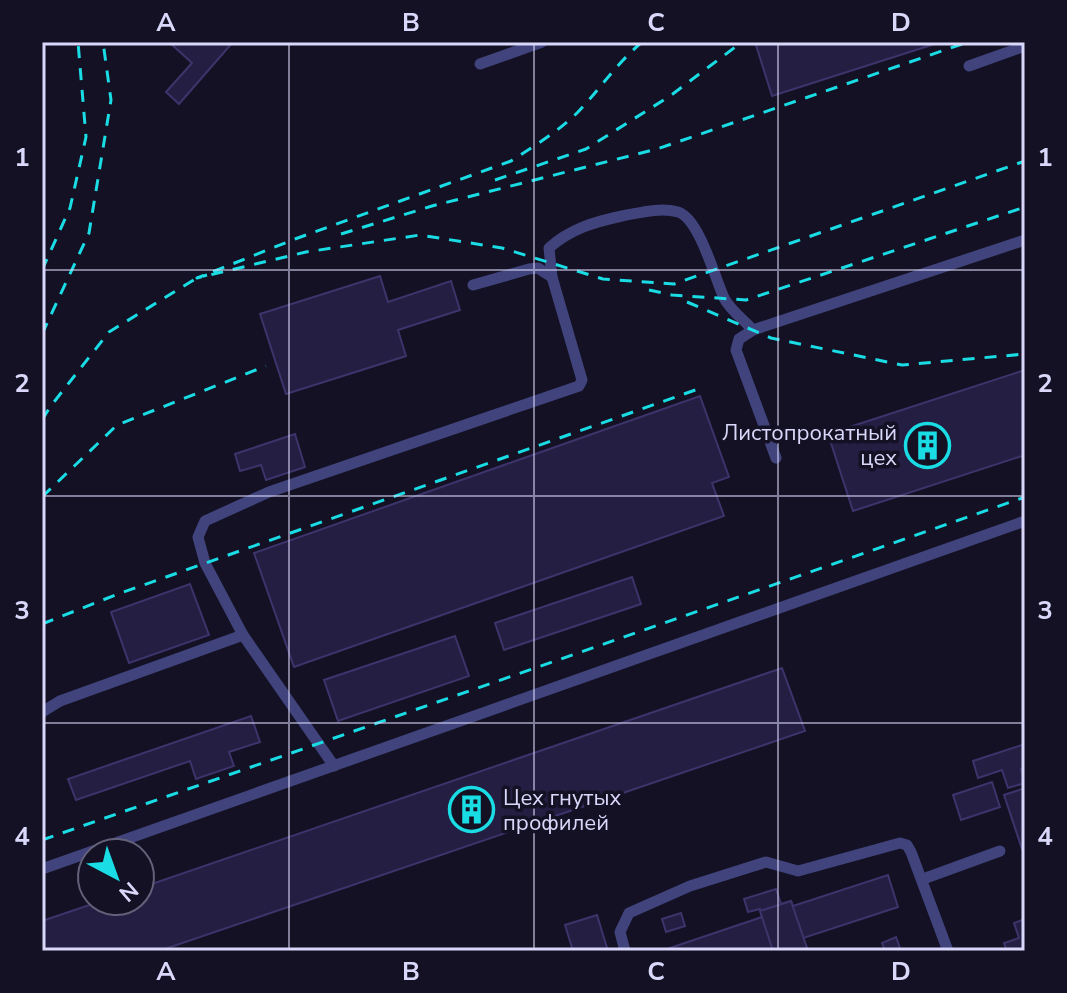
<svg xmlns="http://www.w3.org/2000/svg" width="1067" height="993" viewBox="0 0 1067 993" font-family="'Nunito Sans',sans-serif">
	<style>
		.building { fill: #241f42; stroke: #3c346b; stroke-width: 2 }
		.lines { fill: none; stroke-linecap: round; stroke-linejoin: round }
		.minor { stroke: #41437d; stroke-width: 11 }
		.rail { stroke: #1adce4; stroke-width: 3; stroke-dasharray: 12 10; stroke-linecap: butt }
		.grid { fill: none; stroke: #dad8fa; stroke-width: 2; stroke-opacity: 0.55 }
		.labels { text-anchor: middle; stroke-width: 7; stroke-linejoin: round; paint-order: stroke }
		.poi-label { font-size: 22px; fill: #dad8fa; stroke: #131123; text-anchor: end }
		.neatline { fill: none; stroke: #dad8fa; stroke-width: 3 }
		.grid-label { font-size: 26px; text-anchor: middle; font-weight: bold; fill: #dad8fa }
	</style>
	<rect width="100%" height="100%" fill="#131123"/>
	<g class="building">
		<polygon points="169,42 233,42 179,104 166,92 192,63"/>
		<polygon points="755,42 941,42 772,96"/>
		<polygon points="380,276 388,302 451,281 460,310 398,330 406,356 286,394 260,314"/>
		<polygon points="1025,370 1025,455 853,511 828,434"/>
		<polygon points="700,396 729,477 712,483 724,516 294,667 254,553"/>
		<polygon points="295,434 305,467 266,480 261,465 240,471 235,454"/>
		<polygon points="632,577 641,604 504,650 495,623"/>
		<polygon points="190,584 209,635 129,663 111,612"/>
		<polygon points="455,636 469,676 338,721 324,680"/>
		<polygon points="782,668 805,731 159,951 42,951 42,921 101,901 140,901 140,888"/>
		<polygon points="251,716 260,742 229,752 234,766 196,779 190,761 76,800 68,779"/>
		<polygon points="1025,744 1025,768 1021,769 1025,783 1008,788 1002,770 978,778 973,761"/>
		<polygon points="992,782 1000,807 961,820 953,795"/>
		<polygon points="1025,788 1025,858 1004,795"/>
		<polygon points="888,875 898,907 803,938 808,951 661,951 762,917 760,909 748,912 744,899 776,889 781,904 791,901 793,906"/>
		<polygon points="791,901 808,951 773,951 760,911"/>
		<polygon points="681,913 685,926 666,932 662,919"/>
		<polygon points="597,915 608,951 573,951 565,925"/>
		<polygon points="1025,919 1025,951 1007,951 1004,943 1019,938 1014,923"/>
		<polygon points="896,937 901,951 885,951 882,943"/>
	</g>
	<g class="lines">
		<g class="minor">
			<polyline points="480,64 542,42"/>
			<polyline points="969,66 1025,46"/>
			<path d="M552 277 549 248C570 229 594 222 622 216 639 213 660 207 678 212 699 218 715 278 724 298 730 310 744 320 753 330"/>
			<polyline points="776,458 736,350 739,339 753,330 1025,240"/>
			<polyline points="243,635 205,563 198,537 205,521 269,492 579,386 582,380 552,277 538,268 529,269 473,285"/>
			<polyline points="42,712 60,701 243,635 334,766"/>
			<polyline points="42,869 1025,521"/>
			<polyline points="923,879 1000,851"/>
			<polyline points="625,951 620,932 629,913 690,886 766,862 798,871 900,843 907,845 911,852 948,951"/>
		</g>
		<g class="rail">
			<path d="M642 42C615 65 601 88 578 112 559 131 534 146 511 161L295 239 197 278 306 252 420 235 502 248 603 279 674 284 1025 161"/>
			<polyline points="495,180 586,149 670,96 742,42"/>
			<polyline points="341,234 432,206 657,149 968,42"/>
			<polyline points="42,270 70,208 86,137 78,42"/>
			<polyline points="649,290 672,295 746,300 1025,207"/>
			<polyline points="687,302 771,338 902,365 1025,354"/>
			<polyline points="42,334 89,233 111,100 103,42"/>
			<polyline points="42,420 50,407 109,332 197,278 207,275"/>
			<polyline points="42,497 117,425 266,366"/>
			<polyline points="42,624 118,594 701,388"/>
			<polyline points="42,840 1025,497"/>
		</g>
	</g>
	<path class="grid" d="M289 42V951M534 42V951M778 42V951M42 270H1025M42 496H1025M42 723H1025"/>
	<defs>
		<symbol id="building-ring" viewBox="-11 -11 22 22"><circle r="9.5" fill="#131123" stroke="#1adce4" stroke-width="1.5"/><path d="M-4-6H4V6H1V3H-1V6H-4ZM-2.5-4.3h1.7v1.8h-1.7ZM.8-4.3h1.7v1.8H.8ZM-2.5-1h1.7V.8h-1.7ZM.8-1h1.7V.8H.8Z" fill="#1adce4"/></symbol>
	</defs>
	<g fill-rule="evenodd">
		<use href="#building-ring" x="902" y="420" width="51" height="51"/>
		<use href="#building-ring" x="446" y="784" width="51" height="51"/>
	</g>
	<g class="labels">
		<g class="poi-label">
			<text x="897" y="440">Листопрокатный<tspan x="897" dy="25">цех</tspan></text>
			<text x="503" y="805" text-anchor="start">Цех гнутых<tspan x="503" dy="25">профилей</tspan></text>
		</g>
	</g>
	<rect width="1067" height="993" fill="none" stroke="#131123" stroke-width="88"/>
	<g transform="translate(116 877) rotate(139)"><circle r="38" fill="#131123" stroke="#636179" stroke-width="2"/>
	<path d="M0-6L14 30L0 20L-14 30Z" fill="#1adce4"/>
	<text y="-12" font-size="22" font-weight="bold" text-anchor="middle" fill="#dad8fa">N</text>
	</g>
	<rect x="44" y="44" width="979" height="905" class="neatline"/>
	<g class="grid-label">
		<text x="166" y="31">A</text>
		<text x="411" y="31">B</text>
		<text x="656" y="31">C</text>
		<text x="901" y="31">D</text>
		<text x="22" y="166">1</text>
		<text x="1045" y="166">1</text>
		<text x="22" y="392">2</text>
		<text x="1045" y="392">2</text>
		<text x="22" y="619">3</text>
		<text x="1045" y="619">3</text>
		<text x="22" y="845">4</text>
		<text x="1045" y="845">4</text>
		<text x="166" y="980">A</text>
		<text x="411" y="980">B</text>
		<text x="656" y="980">C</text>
		<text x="901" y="980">D</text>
	</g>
</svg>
